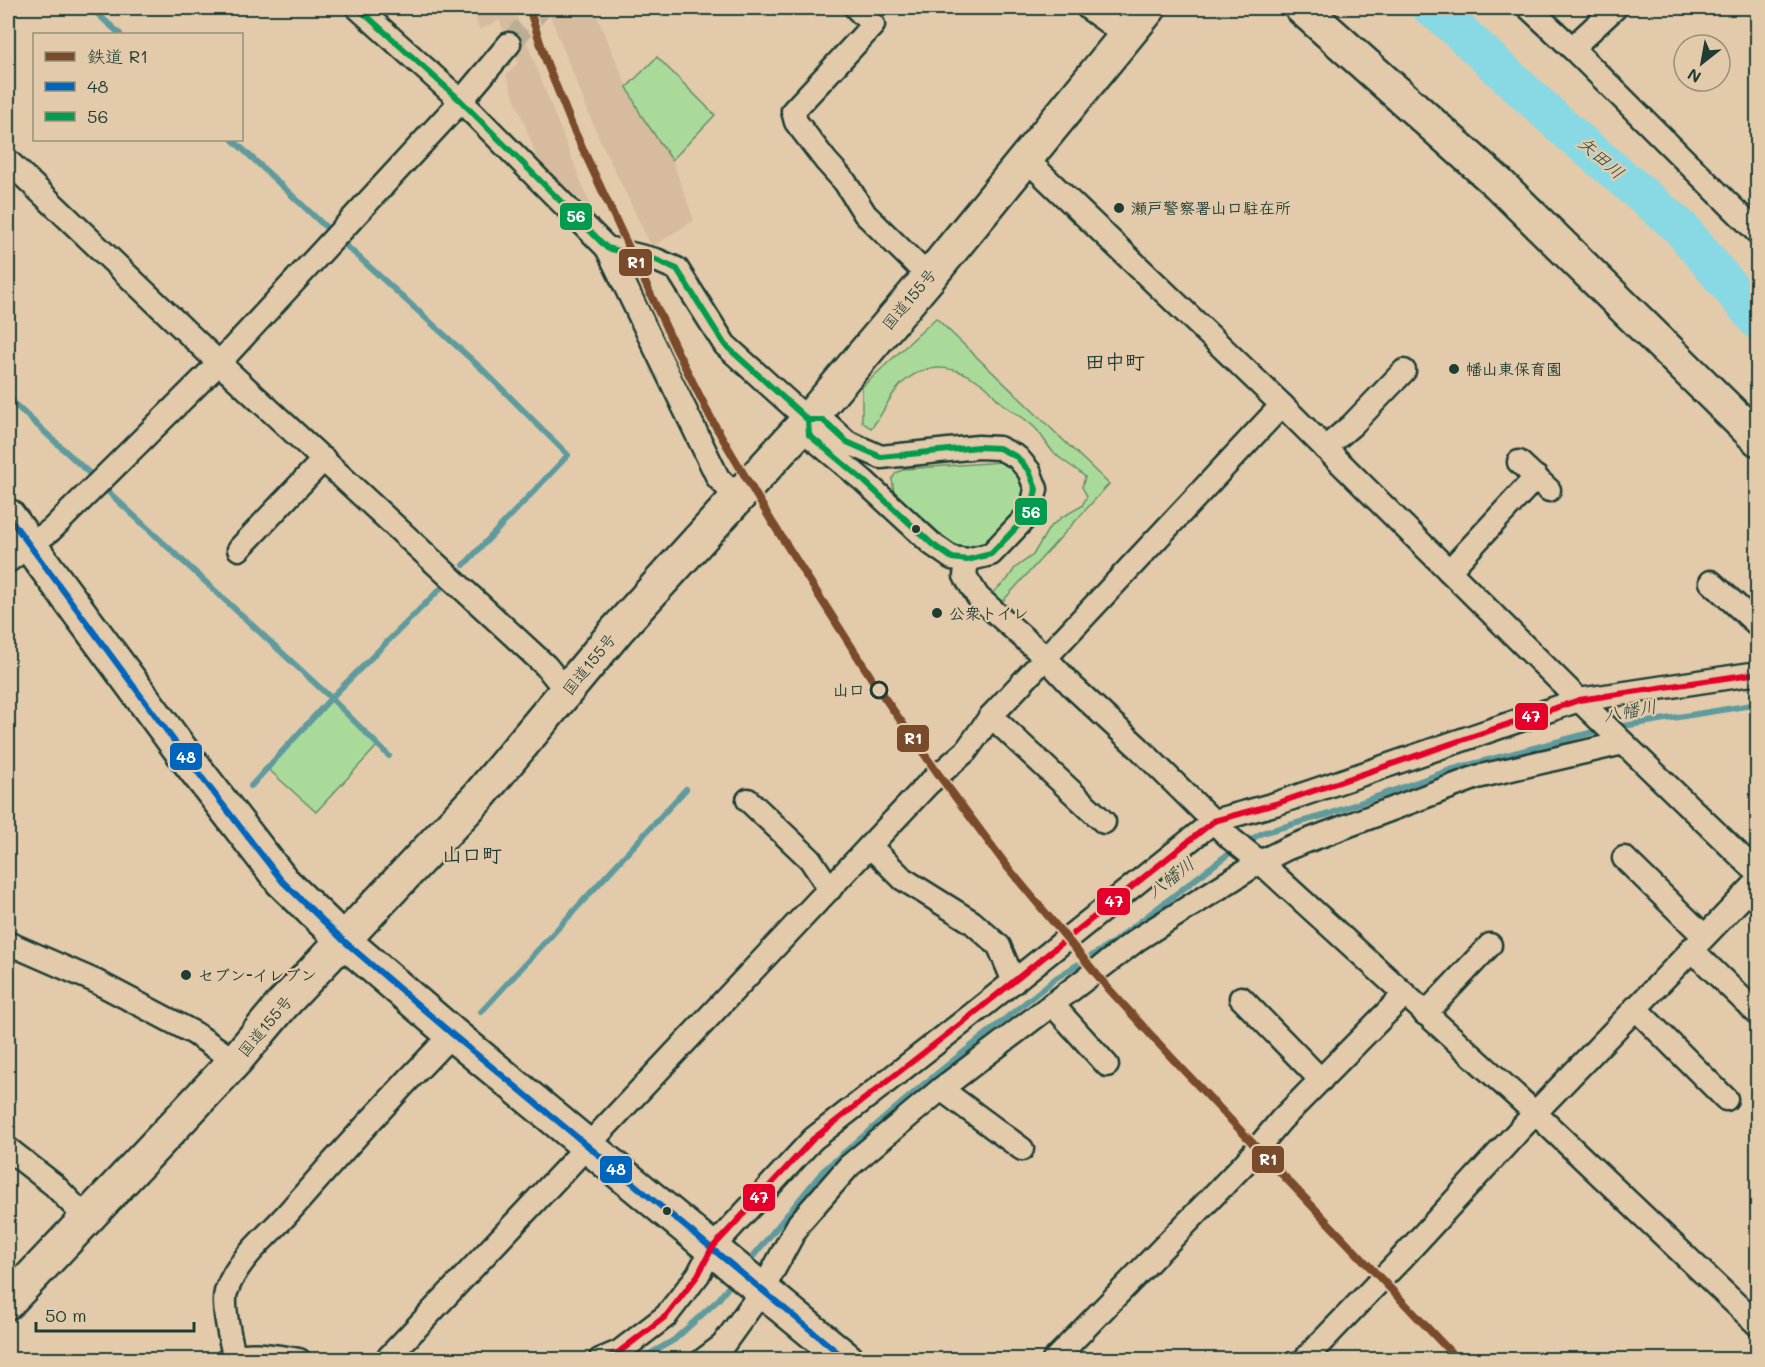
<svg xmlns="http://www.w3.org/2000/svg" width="1765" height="1367" viewBox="0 0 1765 1367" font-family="Mali,'Klee One',sans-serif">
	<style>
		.built { fill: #d6bb9e }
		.green { fill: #aada9a; stroke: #648c67; stroke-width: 1.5 }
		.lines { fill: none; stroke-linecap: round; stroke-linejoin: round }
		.stream { stroke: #5e9b9d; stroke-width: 6 }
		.river { stroke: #88d9e3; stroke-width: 38 }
		.street-tunnel { stroke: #bbae93; stroke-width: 22; stroke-dasharray: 22 11; stroke-linecap: butt }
		.street-casing { stroke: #1f3d34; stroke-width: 27 }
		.secondary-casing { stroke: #1f3d34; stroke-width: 38 }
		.highway-casing { stroke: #1f3d34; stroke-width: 38 }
		.street { stroke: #e2caab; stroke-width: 22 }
		.secondary { stroke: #e2caab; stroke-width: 33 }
		.highway { stroke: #e2caab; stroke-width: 33 }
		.bus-1-casing { stroke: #e2caab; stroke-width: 10 }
		.bus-2-casing { stroke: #e2caab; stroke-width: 10 }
		.bus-3-casing { stroke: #e2caab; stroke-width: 10 }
		.bus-1 { stroke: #0065bd; stroke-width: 6 }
		.bus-2 { stroke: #039c4e; stroke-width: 6 }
		.bus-3 { stroke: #e4002b; stroke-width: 6 }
		.rail-1-casing { stroke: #e2caab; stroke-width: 12 }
		.rail-1 { stroke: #7a4b2a; stroke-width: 8 }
		.poi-dot { fill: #1f3d34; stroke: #e2caab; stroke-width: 2 }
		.stop-dot { fill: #e2caab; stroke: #1f3d34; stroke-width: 3 }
		.labels { text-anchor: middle; stroke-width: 4.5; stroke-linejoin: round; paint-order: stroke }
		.poi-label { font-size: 16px; font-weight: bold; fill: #1f3d34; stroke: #e2caab; text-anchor: start }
		.street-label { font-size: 16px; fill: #1f3d34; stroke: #e2caab }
		.stop-label { font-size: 16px; font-weight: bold; fill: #1f3d34; stroke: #e2caab; text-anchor: end }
		.water-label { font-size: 18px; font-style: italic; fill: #24453d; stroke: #e2caab }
		.quarter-label { font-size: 20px; font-weight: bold; fill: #1f3d34; stroke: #e2caab }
		.line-badge { stroke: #e2caab; stroke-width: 2 }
		.badge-label { font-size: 16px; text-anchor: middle; font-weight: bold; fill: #fff }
	</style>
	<rect width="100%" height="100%" fill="#e2caab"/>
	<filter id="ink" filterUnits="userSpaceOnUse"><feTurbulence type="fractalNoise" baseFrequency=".0167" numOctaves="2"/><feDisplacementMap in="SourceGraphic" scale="12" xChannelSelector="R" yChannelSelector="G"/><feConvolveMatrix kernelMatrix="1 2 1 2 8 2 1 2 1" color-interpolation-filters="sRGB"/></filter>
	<g filter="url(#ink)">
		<g class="built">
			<polygon points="471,8 513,8 592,210 540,165 506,75 518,63 511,45 499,20 480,30"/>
			<polygon points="547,8 594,9 627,87 641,115 672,160 694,220 652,247 598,136"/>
		</g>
		<g class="green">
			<polygon points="657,57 715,115 672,160 641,115 627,87"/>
			<path d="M936 318 1109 484 1001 603 991 594 1007 580 1015 568 1033 555 1049 528 1062 517 1082 506 1087 496 1082 487 1085 477C1075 467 1063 462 1053 452 1047 445 1043 437 1037 430 1027 418 1015 414 1004 405 997 400 992 392 985 386 961 367 930 360 906 380 889 393 885 413 871 428L862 422V387Z"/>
			<polygon points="1001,462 1010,464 1019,472 1026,492 1023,505 987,545 963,552 947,540 894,492 892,479 896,473 904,469"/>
			<polygon points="331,698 378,745 316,812 267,768"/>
		</g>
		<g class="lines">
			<g class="stream">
				<polyline points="91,8 120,34"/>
				<polyline points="233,140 330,231"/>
				<polyline points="341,241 482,369 568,455 464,565"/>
				<polyline points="8,398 89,473"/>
				<polyline points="103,487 331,698 389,756"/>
				<polyline points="1617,727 1758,704"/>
				<polyline points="251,786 331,698 445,584"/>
				<polyline points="1245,843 1262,833 1329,814 1450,770 1601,730"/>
				<polyline points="481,1012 686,789"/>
				<polyline points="746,1265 824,1170 924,1084 1056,978 1111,944 1236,848"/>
				<polyline points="639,1360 674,1340 718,1300 734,1280"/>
			</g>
			<polyline class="river" points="1431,8 1445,18 1566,130 1680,227 1758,321"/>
			<polyline class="street-tunnel" points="509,44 541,8"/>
			<defs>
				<g id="street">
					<polyline points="358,8 461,101 607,248 656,260 677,269 725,345 808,420 823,420 847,442 881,457 978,447 999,448 1017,457 1029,471 1036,489 1031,512 991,554 967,560 952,558 932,544 864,481 809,435 808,420"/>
					<polyline points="856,8 873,25 793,111 796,122 826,161 845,182 865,214 929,277"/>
					<polyline points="1088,8 1127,36"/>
					<polyline points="1529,8 1572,48 1758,233"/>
					<polyline points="1572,48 1615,8"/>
					<polyline points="1026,159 1282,405 1579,700 1758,873"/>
					<polyline points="8,161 219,363 546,666 567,692"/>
					<polyline points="607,248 718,478 737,497"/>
					<polyline points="1325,448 1352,425 1404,371"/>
					<polyline points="1519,462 1549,490"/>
					<polyline points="239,549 324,459"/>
					<polyline points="967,560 965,576 978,597 1045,657 1073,687 1139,748 1231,839 1260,862 1535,1113 1758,1325"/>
					<polyline points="8,561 51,530 219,363 461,101 509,44"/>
					<polyline points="1449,571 1536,477"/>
					<polyline points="1711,582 1758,625"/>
					<polyline points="991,716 1104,822"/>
					<polyline points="748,800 810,859 830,889"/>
					<polyline points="870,846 903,879 972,922 999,946 1014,982"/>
					<polyline points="1624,858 1704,936"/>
					<polyline points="8,943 95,981 194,1033 235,1061"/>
					<polyline points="1691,949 1758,1014"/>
					<polyline points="1241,998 1321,1080"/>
					<polyline points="1052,1004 1107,1065"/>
					<polyline points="1635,1008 1726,1099"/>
					<polyline points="1425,1014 1490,945"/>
					<polyline points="941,1089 1022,1149"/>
					<polyline points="8,1149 54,1185 87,1219"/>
					<path d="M227 1360C243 1349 280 1357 299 1360"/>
					<path d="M236 1360C231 1345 222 1306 226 1292 237 1259 266 1238 288 1213 341 1152 396 1092 452 1034"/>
					<polyline points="386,1360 928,784 966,751 991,716 1282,405"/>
					<polyline points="600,1360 619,1352 666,1316 698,1275 712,1248 813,1139 963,1022 1214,821 1275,804 1579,700 1758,673"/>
					<polyline points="703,1360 723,1345 762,1291 799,1223 849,1166 941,1089 1138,939 1260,862 1288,848 1477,777 1623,743"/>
					<polyline points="1054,1360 1245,1163 1281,1120 1404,995"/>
					<polyline points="1304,1360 1400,1260 1535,1113 1758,881"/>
				</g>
				<g id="secondary">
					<polyline points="1302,8 1499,184 1758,439"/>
					<polyline points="8,516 186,757 282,881 344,941 452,1034 847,1360"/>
				</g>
				<polyline id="highway" points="8,1302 235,1061 282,1005 479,796 617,630 808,420 929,277 1149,8"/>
			</defs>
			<use href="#street" class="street-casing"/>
			<use href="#secondary" class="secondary-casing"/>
			<use href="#highway" class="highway-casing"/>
			<use href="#street" class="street"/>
			<use href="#secondary" class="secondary"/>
			<use href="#highway" class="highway"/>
			<defs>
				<polyline id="bus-1" points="8,516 186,757 282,881 344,941 452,1034 847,1360"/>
				<polyline id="bus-2" points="358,8 461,101 607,248 656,260 677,269 725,345 808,420 823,420 847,442 881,457 978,447 999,448 1017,457 1029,471 1036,489 1031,512 991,554 967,560 952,558 932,544 864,481 809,435 808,420"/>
				<polyline id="bus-3" points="600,1360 619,1352 666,1316 698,1275 712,1248 813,1139 963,1022 1214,821 1275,804 1579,700 1758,673"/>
			</defs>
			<use href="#bus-1" class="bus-1-casing"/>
			<use href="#bus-2" class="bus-2-casing"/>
			<use href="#bus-3" class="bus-3-casing"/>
			<use href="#bus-1" class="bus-1"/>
			<use href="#bus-2" class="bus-2"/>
			<use href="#bus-3" class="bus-3"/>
			<defs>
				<polyline id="rail-1" points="529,8 546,61 573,128 677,351 713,422 772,522 879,690 939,775 1009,869 1108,988 1172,1058 1458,1360"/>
			</defs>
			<use href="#rail-1" class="rail-1-casing"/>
			<use href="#rail-1" class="rail-1"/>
		</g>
	</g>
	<g class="poi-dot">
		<circle cx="1119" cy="208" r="6"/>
		<circle cx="1454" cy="369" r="6"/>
		<circle cx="916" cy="529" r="5"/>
		<circle cx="937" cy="613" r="6"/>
		<circle cx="186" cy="975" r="6"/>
		<circle cx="667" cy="1211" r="5"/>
	</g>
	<circle class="stop-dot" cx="879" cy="690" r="8"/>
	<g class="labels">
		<g class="poi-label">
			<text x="1131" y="214">瀬戸警察署山口駐在所</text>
			<text x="1466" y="375">幡山東保育園</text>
			<text x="949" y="619">公衆トイレ</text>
			<text x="198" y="981">セブン-イレブン</text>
		</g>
		<g class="street-label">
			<text transform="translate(909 299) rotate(-50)" y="6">国道155号</text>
			<text transform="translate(589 664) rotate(-51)" y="6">国道155号</text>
			<text transform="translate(265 1026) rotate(-50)" y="6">国道155号</text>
		</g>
		<g class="stop-label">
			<text x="865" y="696">山口</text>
		</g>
		<g class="water-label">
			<text transform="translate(1601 158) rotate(41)" y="6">矢田川</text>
			<text transform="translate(1630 711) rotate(-10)" y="6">八幡川</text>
			<text transform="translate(1171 878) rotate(-38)" y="6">八幡川</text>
		</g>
		<g class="quarter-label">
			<text x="1115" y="369">田中町</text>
			<text x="472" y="862">山口町</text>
		</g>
	</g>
	<g class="line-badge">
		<rect x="559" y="202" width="34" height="29" rx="6" fill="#039c4e"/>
		<rect x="618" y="248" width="35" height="29" rx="6" fill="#7a4b2a"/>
		<rect x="1014" y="497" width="34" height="29" rx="6" fill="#039c4e"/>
		<rect x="1514" y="702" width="35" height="29" rx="6" fill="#e4002b"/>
		<rect x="896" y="724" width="34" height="29" rx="6" fill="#7a4b2a"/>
		<rect x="169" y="742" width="34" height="29" rx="6" fill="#0065bd"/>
		<rect x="1096" y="887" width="35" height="29" rx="6" fill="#e4002b"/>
		<rect x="1251" y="1145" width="34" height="29" rx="6" fill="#7a4b2a"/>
		<rect x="599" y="1155" width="34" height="29" rx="6" fill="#0065bd"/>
		<rect x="742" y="1183" width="34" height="29" rx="6" fill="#e4002b"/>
	</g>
	<g class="badge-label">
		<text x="576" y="222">56</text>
		<text x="636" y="268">R1</text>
		<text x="1031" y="518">56</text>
		<text x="1531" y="722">47</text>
		<text x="913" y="744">R1</text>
		<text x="186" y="763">48</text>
		<text x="1114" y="907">47</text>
		<text x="1268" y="1165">R1</text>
		<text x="616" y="1175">48</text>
		<text x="759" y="1203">47</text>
	</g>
	<rect width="1765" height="1367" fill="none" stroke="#e2caab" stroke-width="30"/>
	<rect x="15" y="15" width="1735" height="1337" fill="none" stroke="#1f3d34" stroke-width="2" filter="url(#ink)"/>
	<rect x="33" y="33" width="210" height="108" fill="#e2caab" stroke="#94927b" stroke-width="1.5"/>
	<rect x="45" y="52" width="30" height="9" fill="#7a4b2a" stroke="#94927b" stroke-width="1.5"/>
	<text x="87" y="63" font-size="18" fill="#1f3d34">鉄道 R1</text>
	<rect x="45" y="82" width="30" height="9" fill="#0065bd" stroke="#94927b" stroke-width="1.5"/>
	<text x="87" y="93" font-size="18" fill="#1f3d34">48</text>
	<rect x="45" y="112" width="30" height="9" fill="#039c4e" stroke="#94927b" stroke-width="1.5"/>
	<text x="87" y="123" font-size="18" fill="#1f3d34">56</text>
	<g transform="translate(1702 63) rotate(211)"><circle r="28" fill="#e2caab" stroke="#94927b" stroke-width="1.5"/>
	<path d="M0-4.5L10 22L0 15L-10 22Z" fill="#1f3d34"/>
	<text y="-9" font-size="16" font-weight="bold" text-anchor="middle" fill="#1f3d34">N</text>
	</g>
	<path d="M36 1322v9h158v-9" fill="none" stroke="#1f3d34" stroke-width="3"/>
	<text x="45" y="1322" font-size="18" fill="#1f3d34" stroke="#e2caab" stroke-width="4.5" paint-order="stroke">50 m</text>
</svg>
